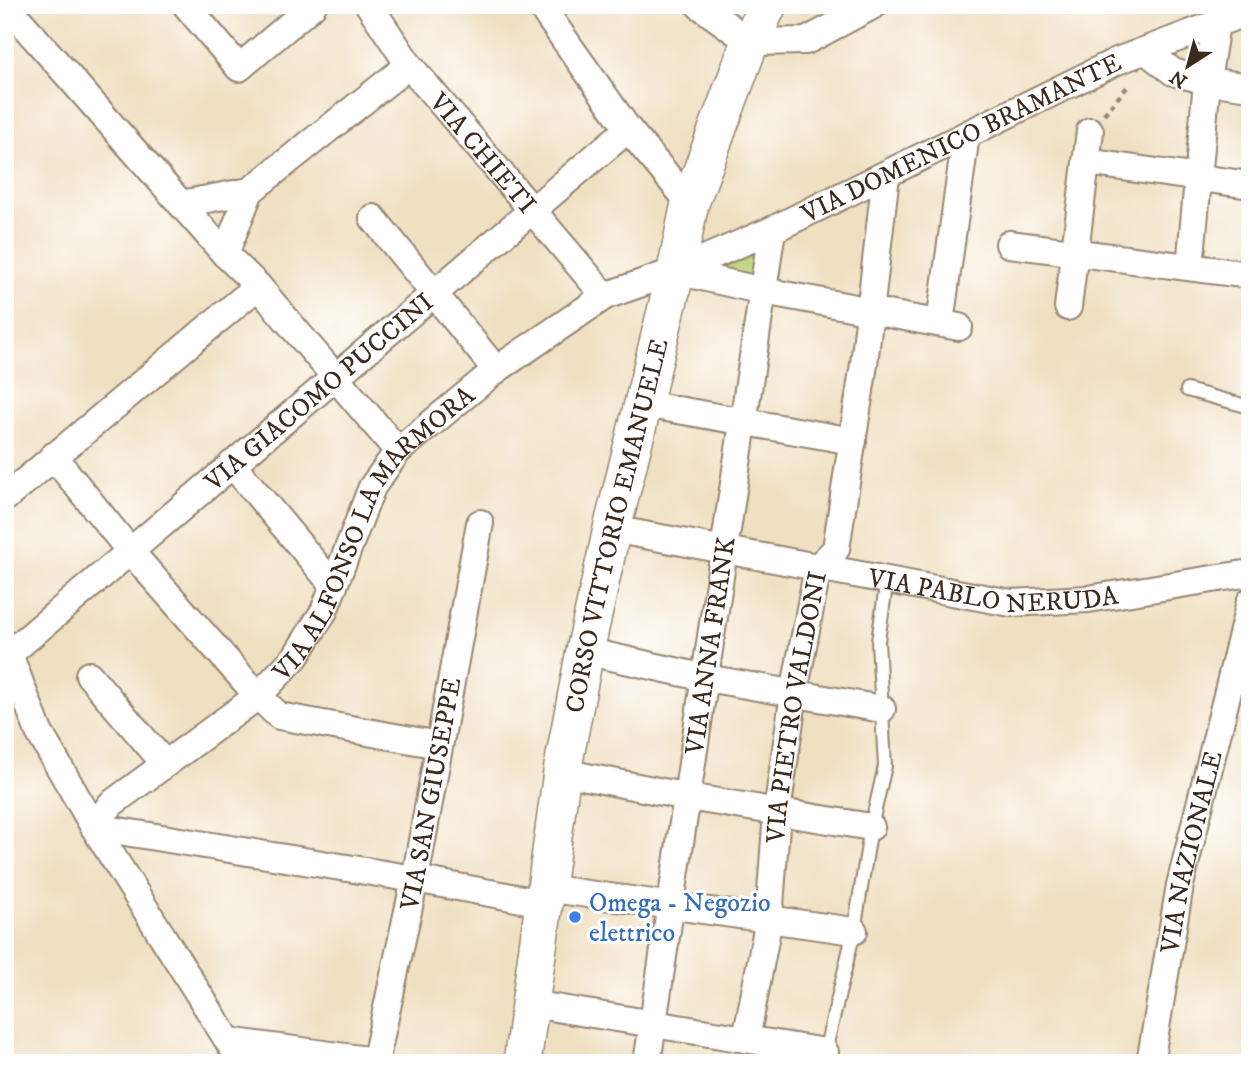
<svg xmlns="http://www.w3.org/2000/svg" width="1255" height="1068" viewBox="0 0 1255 1068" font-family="'IM FELL DW Pica',serif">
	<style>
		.green { fill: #bace71; stroke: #7a7c48; stroke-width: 2 }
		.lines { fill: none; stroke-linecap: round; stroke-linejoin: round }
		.lane-casing { stroke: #968570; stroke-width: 16 }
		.street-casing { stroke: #968570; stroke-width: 30 }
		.secondary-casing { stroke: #968570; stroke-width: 40 }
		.path { stroke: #968570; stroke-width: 4.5; stroke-dasharray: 5 5; stroke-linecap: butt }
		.lane { stroke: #fff; stroke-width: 12 }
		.street { stroke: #fff; stroke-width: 26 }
		.secondary { stroke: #fff; stroke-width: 37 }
		.shop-dot { fill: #3f7fe0; stroke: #fff; stroke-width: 2.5 }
		.labels { text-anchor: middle; stroke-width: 6; stroke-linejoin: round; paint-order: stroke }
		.street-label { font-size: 26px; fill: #3b2a1e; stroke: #fff }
		.shop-label { font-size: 26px; fill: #366cbe; stroke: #fff; text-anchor: start }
	</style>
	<rect width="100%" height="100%" fill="#fff"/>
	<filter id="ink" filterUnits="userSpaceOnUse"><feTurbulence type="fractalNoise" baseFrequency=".0143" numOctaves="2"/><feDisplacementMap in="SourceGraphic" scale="14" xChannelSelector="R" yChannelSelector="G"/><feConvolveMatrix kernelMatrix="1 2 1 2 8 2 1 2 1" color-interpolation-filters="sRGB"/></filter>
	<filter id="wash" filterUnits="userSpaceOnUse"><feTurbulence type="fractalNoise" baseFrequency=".00686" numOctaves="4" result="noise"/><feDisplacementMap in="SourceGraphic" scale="28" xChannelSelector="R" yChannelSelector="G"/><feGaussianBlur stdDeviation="1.57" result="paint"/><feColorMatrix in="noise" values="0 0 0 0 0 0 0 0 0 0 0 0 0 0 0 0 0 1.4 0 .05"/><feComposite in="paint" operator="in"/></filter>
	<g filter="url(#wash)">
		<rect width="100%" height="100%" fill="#f0e0c2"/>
		<polygon class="green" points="753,255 752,277 721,273 722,267"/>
	</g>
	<g filter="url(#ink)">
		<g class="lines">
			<defs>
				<g id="lane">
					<polyline points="1187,390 1250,407"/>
					<polyline points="825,1052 854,931 871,827 885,766 878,641 887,579"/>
				</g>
				<g id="street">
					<polyline points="6,5 225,254 258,286 398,451"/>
					<polyline points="186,5 239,68 313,5"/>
					<path id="s1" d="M369 5 409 65 605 296"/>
					<polyline points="540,5 628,129 690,203"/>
					<polyline points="699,5 750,42 806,41 874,5"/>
					<polyline points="1146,51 1173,72 1207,81 1250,87"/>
					<polyline points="1086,162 1250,185"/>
					<polyline points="181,204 250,191"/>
					<polyline points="373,218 496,370"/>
					<polyline points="1009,244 1250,275"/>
					<polyline points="225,254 250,191 409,65"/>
					<polyline points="1190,267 1207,81 1216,24"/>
					<polyline points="676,271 763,291 959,327"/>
					<polyline points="1068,307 1090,131"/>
					<polyline points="940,323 966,135"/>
					<polyline points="644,404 853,441"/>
					<polyline points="53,456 130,551 258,696 279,716 439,745"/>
					<polyline points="232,464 334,586"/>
					<polyline points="5,498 258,286"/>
					<path id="s2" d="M612 529 1011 603 1088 599 1250 573"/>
					<polyline points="5,644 39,732 94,827 242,1063"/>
					<polyline points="585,651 706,678 882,709"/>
					<path id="s3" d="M9 654 628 129"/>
					<polyline points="89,675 165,764"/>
					<polyline points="562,772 688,797 871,827"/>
					<polyline points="545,888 854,931"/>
					<path id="s4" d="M543 903 415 879 94 827 111 804 258 696 296 656 324 611 372 487 398 451 496 370 605 296 676 271 772 230 1117 61 1250 11"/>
					<polyline points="531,1004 825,1052"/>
					<path id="s5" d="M746 1039 769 919 777 812 794 693 818 567 836 549 864 364 886 175"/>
					<polyline points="229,1041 375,1061"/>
					<path id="s6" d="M375 1063 415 879 480 523"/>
					<path id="s7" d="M647 1063 772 230"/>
					<path id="s8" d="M1150 1063 1180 885 1250 602"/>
				</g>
				<g id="secondary">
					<path id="s9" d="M522 1063 562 772 585 651 612 529 676 271 690 203 750 42 768 5"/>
				</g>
			</defs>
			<use href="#lane" class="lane-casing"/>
			<use href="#street" class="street-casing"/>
			<use href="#secondary" class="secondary-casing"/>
			<polyline class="path" points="1104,114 1130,84"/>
			<use href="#lane" class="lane"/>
			<use href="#street" class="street"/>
			<use href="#secondary" class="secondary"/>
		</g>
	</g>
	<circle class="shop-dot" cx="575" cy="917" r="7"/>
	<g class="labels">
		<g class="street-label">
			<text dy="9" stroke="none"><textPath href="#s4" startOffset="1601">VIA DOMENICO BRAMANTE</textPath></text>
			<text dy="9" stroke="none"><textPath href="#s1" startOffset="187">VIA CHIETI</textPath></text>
			<text dy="9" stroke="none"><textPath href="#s3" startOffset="406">VIA GIACOMO PUCCINI</textPath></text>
			<text dy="9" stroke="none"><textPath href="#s9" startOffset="546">CORSO VITTORIO EMANUELE</textPath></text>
			<text dy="9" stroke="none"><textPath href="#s4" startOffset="870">VIA ALFONSO LA MARMORA</textPath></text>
			<text dy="9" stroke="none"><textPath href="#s2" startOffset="387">VIA PABLO NERUDA</textPath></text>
			<text dy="9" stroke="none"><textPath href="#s7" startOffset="422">VIA ANNA FRANK</textPath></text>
			<text dy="9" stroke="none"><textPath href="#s5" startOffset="336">VIA PIETRO VALDONI</textPath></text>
			<text dy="9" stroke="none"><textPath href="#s6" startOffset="275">VIA SAN GIUSEPPE</textPath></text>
			<text dy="9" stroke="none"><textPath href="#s8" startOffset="215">VIA NAZIONALE</textPath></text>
		</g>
		<g class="shop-label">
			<text x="589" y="911">Omega - Negozio<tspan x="589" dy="30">elettrico</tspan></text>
		</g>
	</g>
	<rect width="1255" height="1068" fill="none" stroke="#fff" stroke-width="28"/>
	<g transform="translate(1188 66) rotate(216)" stroke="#ffffff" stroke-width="5" paint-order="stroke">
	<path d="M0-5L12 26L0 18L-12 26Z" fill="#3b2a1e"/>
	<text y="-10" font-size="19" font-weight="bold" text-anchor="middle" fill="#3b2a1e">N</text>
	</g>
</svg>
